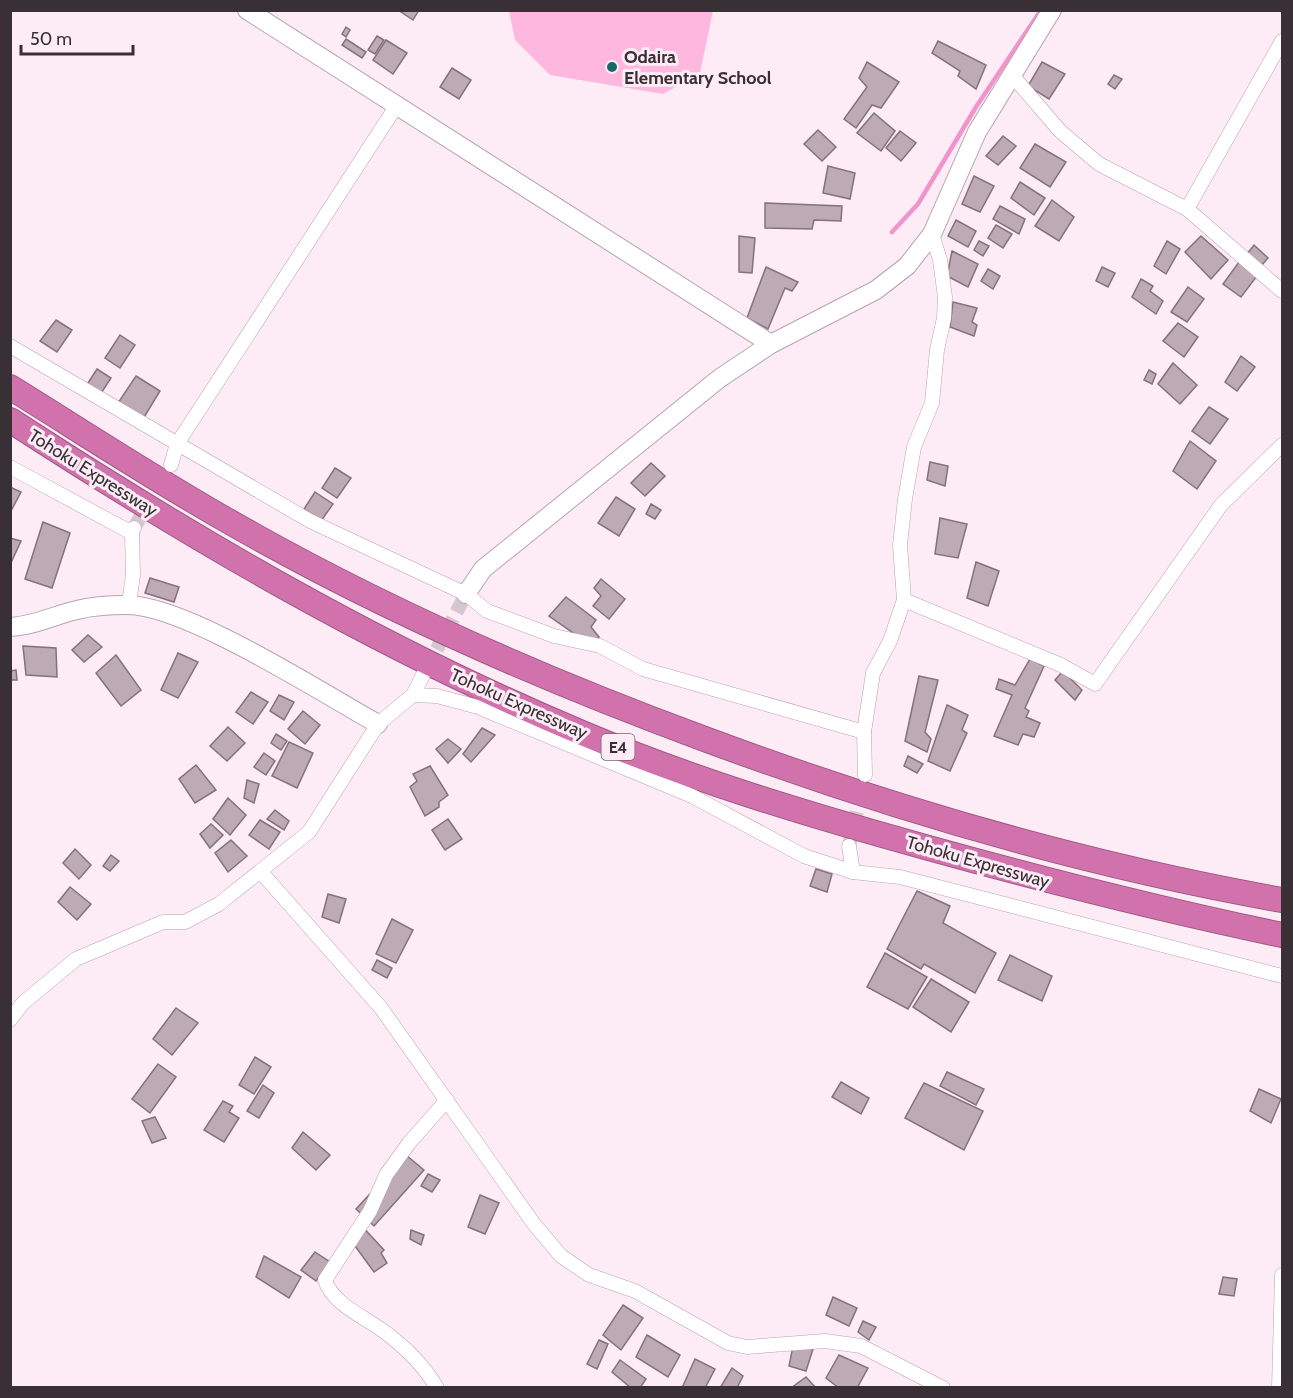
<svg xmlns="http://www.w3.org/2000/svg" width="1293" height="1398" viewBox="0 0 1293 1398" font-family="Cabin,sans-serif">
	<style>
		.green { fill: #feb8e0 }
		.lines { fill: none; stroke-linecap: round; stroke-linejoin: round }
		.stream { stroke: #ef95cb; stroke-width: 4.5 }
		.building { fill: #beaab5; stroke: #84717b; stroke-width: 1.5 }
		.street-tunnel { stroke: #d6c6ce; stroke-width: 14; stroke-dasharray: 14 7; stroke-linecap: butt }
		.street-casing { stroke: #b7a4ae; stroke-width: 15 }
		.secondary-casing { stroke: #b7a4ae; stroke-width: 20 }
		.highway-casing { stroke: #9c5b83; stroke-width: 26 }
		.street { stroke: #fff; stroke-width: 14 }
		.secondary { stroke: #fff; stroke-width: 18 }
		.highway { stroke: #d272ad; stroke-width: 24 }
		.poi-dot { fill: #1a6767; stroke: #fdecf5; stroke-width: 2 }
		.labels { text-anchor: middle; stroke-width: 6; stroke-linejoin: round; paint-order: stroke }
		.shield { fill: #fdecf5; stroke: #73686e; stroke-width: 1.5 }
		.shield-label { font-size: 16px; font-weight: bold; fill: #383034 }
		.poi-label { font-size: 18px; font-weight: bold; fill: #383034; stroke: #fdecf5; text-anchor: start }
		.street-label { font-size: 18px; fill: #383034; stroke: #fdecf5 }
	</style>
	<rect width="100%" height="100%" fill="#fdecf5"/>
	<polygon class="green" points="509,11 510,10 713,11 700,73 663,94 550,75 515,40"/>
	<g class="lines">
		<polyline class="stream" points="892,232 918,204 976,107 1041,10"/>
	</g>
	<g class="building">
		<polygon points="398,10 419,10 413,20"/>
		<polygon points="346,27 350,30 346,37 342,34"/>
		<polygon points="377,36 384,40 375,54 368,50"/>
		<polygon points="346,39 366,52 362,58 342,45"/>
		<polygon points="386,40 407,53 393,74 373,60"/>
		<polygon points="938,41 986,65 976,89 958,76 960,71 932,53"/>
		<polygon points="867,62 899,82 881,108 872,105 856,128 844,119 867,87 859,78"/>
		<polygon points="1042,62 1065,74 1049,99 1028,86"/>
		<polygon points="452,68 471,80 459,99 440,87"/>
		<polygon points="1114,75 1122,79 1115,89 1108,84"/>
		<polygon points="874,113 895,131 881,151 857,133"/>
		<polygon points="818,130 836,147 822,161 804,144"/>
		<polygon points="900,131 916,143 901,161 886,148"/>
		<polygon points="1003,136 1016,146 998,165 986,156"/>
		<polygon points="1035,144 1066,162 1050,187 1020,168"/>
		<polygon points="828,166 855,173 850,199 823,193"/>
		<polygon points="974,176 994,186 980,212 962,204"/>
		<polygon points="1020,182 1045,198 1034,215 1011,198"/>
		<polygon points="1052,200 1074,217 1059,241 1035,226"/>
		<polygon points="765,203 842,206 841,221 814,220 812,229 765,228"/>
		<polygon points="1000,206 1025,219 1019,234 993,219"/>
		<polygon points="956,220 976,231 968,247 948,236"/>
		<polygon points="996,225 1012,234 1003,248 988,238"/>
		<polygon points="739,236 755,238 752,273 739,272"/>
		<polygon points="1201,236 1228,260 1211,279 1185,252"/>
		<polygon points="979,241 989,246 983,256 974,250"/>
		<polygon points="1167,241 1180,249 1166,274 1154,266"/>
		<polygon points="1254,245 1268,258 1261,266 1247,254"/>
		<polygon points="952,251 978,264 968,287 947,276"/>
		<polygon points="1239,262 1257,276 1241,297 1223,284"/>
		<polygon points="766,267 798,282 792,291 785,288 768,329 747,318"/>
		<polygon points="1102,267 1115,273 1108,287 1096,281"/>
		<polygon points="988,269 1000,276 993,289 981,281"/>
		<polygon points="1141,279 1153,286 1150,291 1163,301 1156,314 1132,297"/>
		<polygon points="1188,287 1204,299 1187,322 1171,312"/>
		<polygon points="953,302 977,308 972,322 977,325 974,336 950,327"/>
		<polygon points="56,320 72,330 57,352 40,341"/>
		<polygon points="1178,323 1198,337 1184,357 1163,341"/>
		<polygon points="120,335 135,345 120,368 105,358"/>
		<polygon points="1241,356 1255,367 1237,391 1225,382"/>
		<polygon points="1173,363 1197,385 1180,404 1158,384"/>
		<polygon points="97,369 111,378 100,395 86,386"/>
		<polygon points="1149,370 1156,374 1152,384 1144,380"/>
		<polygon points="136,376 160,391 143,419 118,403"/>
		<polygon points="1209,407 1228,419 1210,444 1192,431"/>
		<polygon points="1190,441 1216,461 1197,489 1173,471"/>
		<polygon points="930,462 948,466 945,486 927,480"/>
		<polygon points="651,463 665,476 645,496 631,483"/>
		<polygon points="335,468 351,478 337,498 322,488"/>
		<polygon points="10,487 21,492 12,509 10,508"/>
		<polygon points="315,492 333,504 321,521 304,509"/>
		<polygon points="616,497 635,509 619,536 598,523"/>
		<polygon points="651,504 661,510 655,519 646,514"/>
		<polygon points="940,518 967,524 958,558 935,554"/>
		<polygon points="43,522 70,533 52,588 25,579"/>
		<polygon points="10,538 21,541 10,565"/>
		<polygon points="976,562 999,571 988,606 967,598"/>
		<polygon points="150,578 179,587 174,602 145,593"/>
		<polygon points="601,579 625,599 609,619 593,606 601,596 594,588"/>
		<polygon points="566,597 596,620 591,627 599,637 595,641 582,639 549,616"/>
		<polygon points="88,635 102,647 84,662 72,650"/>
		<polygon points="23,646 56,648 57,677 26,675"/>
		<polygon points="178,653 198,662 178,698 161,690"/>
		<polygon points="116,655 141,690 121,706 96,673"/>
		<polygon points="1030,659 1044,666 1025,708 1029,711 1026,717 1040,723 1034,737 1023,734 1018,745 994,736 1012,695 996,689 999,679 1015,685"/>
		<polygon points="16,670 17,680 10,680 10,671"/>
		<polygon points="1063,671 1082,690 1075,700 1055,680"/>
		<polygon points="919,676 938,680 925,732 931,739 927,752 905,741"/>
		<polygon points="251,692 268,702 253,724 236,712"/>
		<polygon points="279,695 294,702 284,720 270,711"/>
		<polygon points="947,705 968,715 962,730 967,733 950,771 928,761"/>
		<polygon points="303,711 320,725 305,744 288,729"/>
		<polygon points="228,727 245,743 227,761 210,746"/>
		<polygon points="482,728 495,735 471,762 463,754"/>
		<polygon points="276,734 287,741 281,750 271,743"/>
		<polygon points="448,739 461,749 448,763 436,749"/>
		<polygon points="289,742 313,753 297,788 272,776"/>
		<polygon points="264,753 275,761 266,775 254,767"/>
		<polygon points="908,756 923,764 917,773 904,766"/>
		<polygon points="196,765 216,790 195,803 179,779"/>
		<polygon points="430,766 448,795 439,802 439,807 425,816 410,787 417,781 413,774"/>
		<polygon points="247,780 259,784 254,803 244,798"/>
		<polygon points="228,798 246,815 230,835 213,819"/>
		<polygon points="275,810 289,821 284,830 267,819"/>
		<polygon points="448,819 462,839 445,850 432,830"/>
		<polygon points="260,820 280,832 269,849 249,835"/>
		<polygon points="211,824 223,835 210,848 200,834"/>
		<polygon points="231,840 247,856 228,872 215,853"/>
		<polygon points="75,849 91,865 79,879 63,863"/>
		<polygon points="111,855 119,861 110,871 103,866"/>
		<polygon points="816,869 832,874 827,892 810,886"/>
		<polygon points="70,887 91,904 77,920 58,902"/>
		<polygon points="917,891 950,906 943,923 996,953 975,993 924,964 921,969 887,949"/>
		<polygon points="328,894 346,899 339,923 322,917"/>
		<polygon points="392,919 413,930 396,963 376,954"/>
		<polygon points="885,953 927,977 908,1009 867,987"/>
		<polygon points="1010,955 1052,976 1042,1001 998,980"/>
		<polygon points="377,960 392,968 387,978 372,970"/>
		<polygon points="931,979 969,1002 951,1032 913,1007"/>
		<polygon points="176,1008 198,1023 172,1055 153,1039"/>
		<polygon points="255,1057 271,1067 254,1094 239,1085"/>
		<polygon points="158,1064 176,1077 150,1113 132,1099"/>
		<polygon points="947,1072 984,1089 976,1105 940,1086"/>
		<polygon points="841,1082 869,1098 861,1114 832,1097"/>
		<polygon points="924,1083 983,1111 964,1150 905,1118"/>
		<polygon points="263,1085 274,1093 259,1118 247,1111"/>
		<polygon points="1259,1089 1281,1099 1271,1123 1250,1111"/>
		<polygon points="223,1101 233,1106 229,1112 239,1118 224,1142 204,1130"/>
		<polygon points="155,1117 166,1138 152,1143 142,1121"/>
		<polygon points="303,1132 330,1155 316,1170 292,1148"/>
		<polygon points="406,1155 424,1170 374,1226 356,1209"/>
		<polygon points="428,1174 440,1180 432,1192 421,1186"/>
		<polygon points="480,1195 499,1203 485,1234 468,1227"/>
		<polygon points="359,1223 384,1250 381,1253 387,1263 374,1272 347,1235"/>
		<polygon points="411,1230 424,1235 421,1245 410,1239"/>
		<polygon points="315,1252 330,1262 316,1281 301,1270"/>
		<polygon points="264,1256 301,1277 289,1298 256,1277"/>
		<polygon points="1223,1277 1237,1279 1234,1296 1219,1294"/>
		<polygon points="833,1297 857,1308 849,1326 826,1315"/>
		<polygon points="623,1305 643,1318 621,1350 603,1335"/>
		<polygon points="863,1321 876,1327 869,1340 858,1332"/>
		<polygon points="647,1335 680,1355 668,1377 636,1357"/>
		<polygon points="599,1340 608,1344 597,1369 587,1364"/>
		<polygon points="793,1346 813,1349 806,1371 789,1366"/>
		<polygon points="839,1355 868,1368 857,1388 839,1388 826,1378"/>
		<polygon points="695,1359 715,1369 705,1388 682,1388"/>
		<polygon points="620,1360 646,1379 640,1388 631,1388 612,1372"/>
		<polygon points="732,1368 743,1376 737,1388 720,1388"/>
		<polygon points="806,1377 816,1388 791,1388"/>
	</g>
	<g class="lines">
		<g class="street-tunnel">
			<polyline points="134,528 165,475"/>
			<polyline points="427,668 466,594"/>
			<polyline points="849,846 862,789"/>
		</g>
		<defs>
			<g id="street">
				<polyline points="1011,74 1060,131 1099,164 1187,209 1282,291"/>
				<polyline points="1187,209 1282,41"/>
				<polyline points="10,346 310,521 466,594 487,611 554,636 600,646 643,669 864,732"/>
				<polyline points="171,465 177,444 397,105"/>
				<polyline points="10,467 132,533 134,528"/>
				<polyline points="904,600 1061,665 1095,684 1221,505 1282,445"/>
				<polyline points="129,604 133,575 132,533"/>
				<polyline points="413,695 437,696 478,707 692,796 804,856 853,872 900,877 1282,976"/>
				<polyline points="865,775 864,732 873,673 890,641 904,600 900,545 905,499 914,447 932,403 937,350 944,318 945,297 940,260 932,234"/>
				<polyline points="849,846 853,872"/>
				<polyline points="260,871 381,1008 534,1224 561,1256 589,1275 635,1291 728,1343 747,1347 825,1341 861,1346 943,1388"/>
				<polyline points="10,1020 23,1003 76,959 163,922 185,922 219,904 309,832 378,724 413,695 423,675"/>
				<path d="M437 1388C425 1367 409 1351 390 1336 370 1319 333 1306 325 1280L370 1211 386 1175 409 1143 447 1100"/>
				<polyline points="1279,1388 1282,1275"/>
			</g>
			<g id="secondary">
				<polyline points="247,10 771,344"/>
				<polyline points="466,594 483,569 720,378 771,344 876,290 907,266 932,234 977,132 1052,10"/>
				<path d="M10 627C33 626 55 615 77 610 92 606 111 605 127 605 186 605 322 693 378 724"/>
			</g>
			<g id="highway">
				<path d="M10 387C81 431 151 477 223 518 375 606 537 677 702 738 890 808 1084 865 1282 900"/>
				<path d="M10 420C193 539 381 649 582 733 693 780 809 815 925 847 1044 880 1162 910 1282 935"/>
			</g>
		</defs>
		<use href="#street" class="street-casing"/>
		<use href="#secondary" class="secondary-casing"/>
		<use href="#highway" class="highway-casing"/>
		<use href="#street" class="street"/>
		<use href="#secondary" class="secondary"/>
		<use href="#highway" class="highway"/>
	</g>
	<circle class="poi-dot" cx="612" cy="67" r="6"/>
	<g class="labels">
		<rect class="shield" x="601.5" y="734" width="33" height="26" rx="4.5"/>
		<g class="shield-label">
			<text x="618" y="753">E4</text>
		</g>
		<g class="poi-label">
			<text x="624" y="63">Odaira<tspan x="624" dy="21">Elementary School</tspan></text>
		</g>
		<g class="street-label">
			<text transform="translate(93 473) rotate(32)" y="6">Tohoku Expressway</text>
			<text transform="translate(519 704) rotate(24)" y="6">Tohoku Expressway</text>
			<text transform="translate(978 862) rotate(16)" y="6">Tohoku Expressway</text>
		</g>
	</g>
	<rect width="1293" height="1398" fill="none" stroke="#383034" stroke-width="24"/>
	<path d="M21 45v9h112v-9" fill="none" stroke="#383034" stroke-width="3"/>
	<text x="30" y="45" font-size="18" fill="#383034" stroke="#fdecf5" stroke-width="4.5" paint-order="stroke">50 m</text>
</svg>
